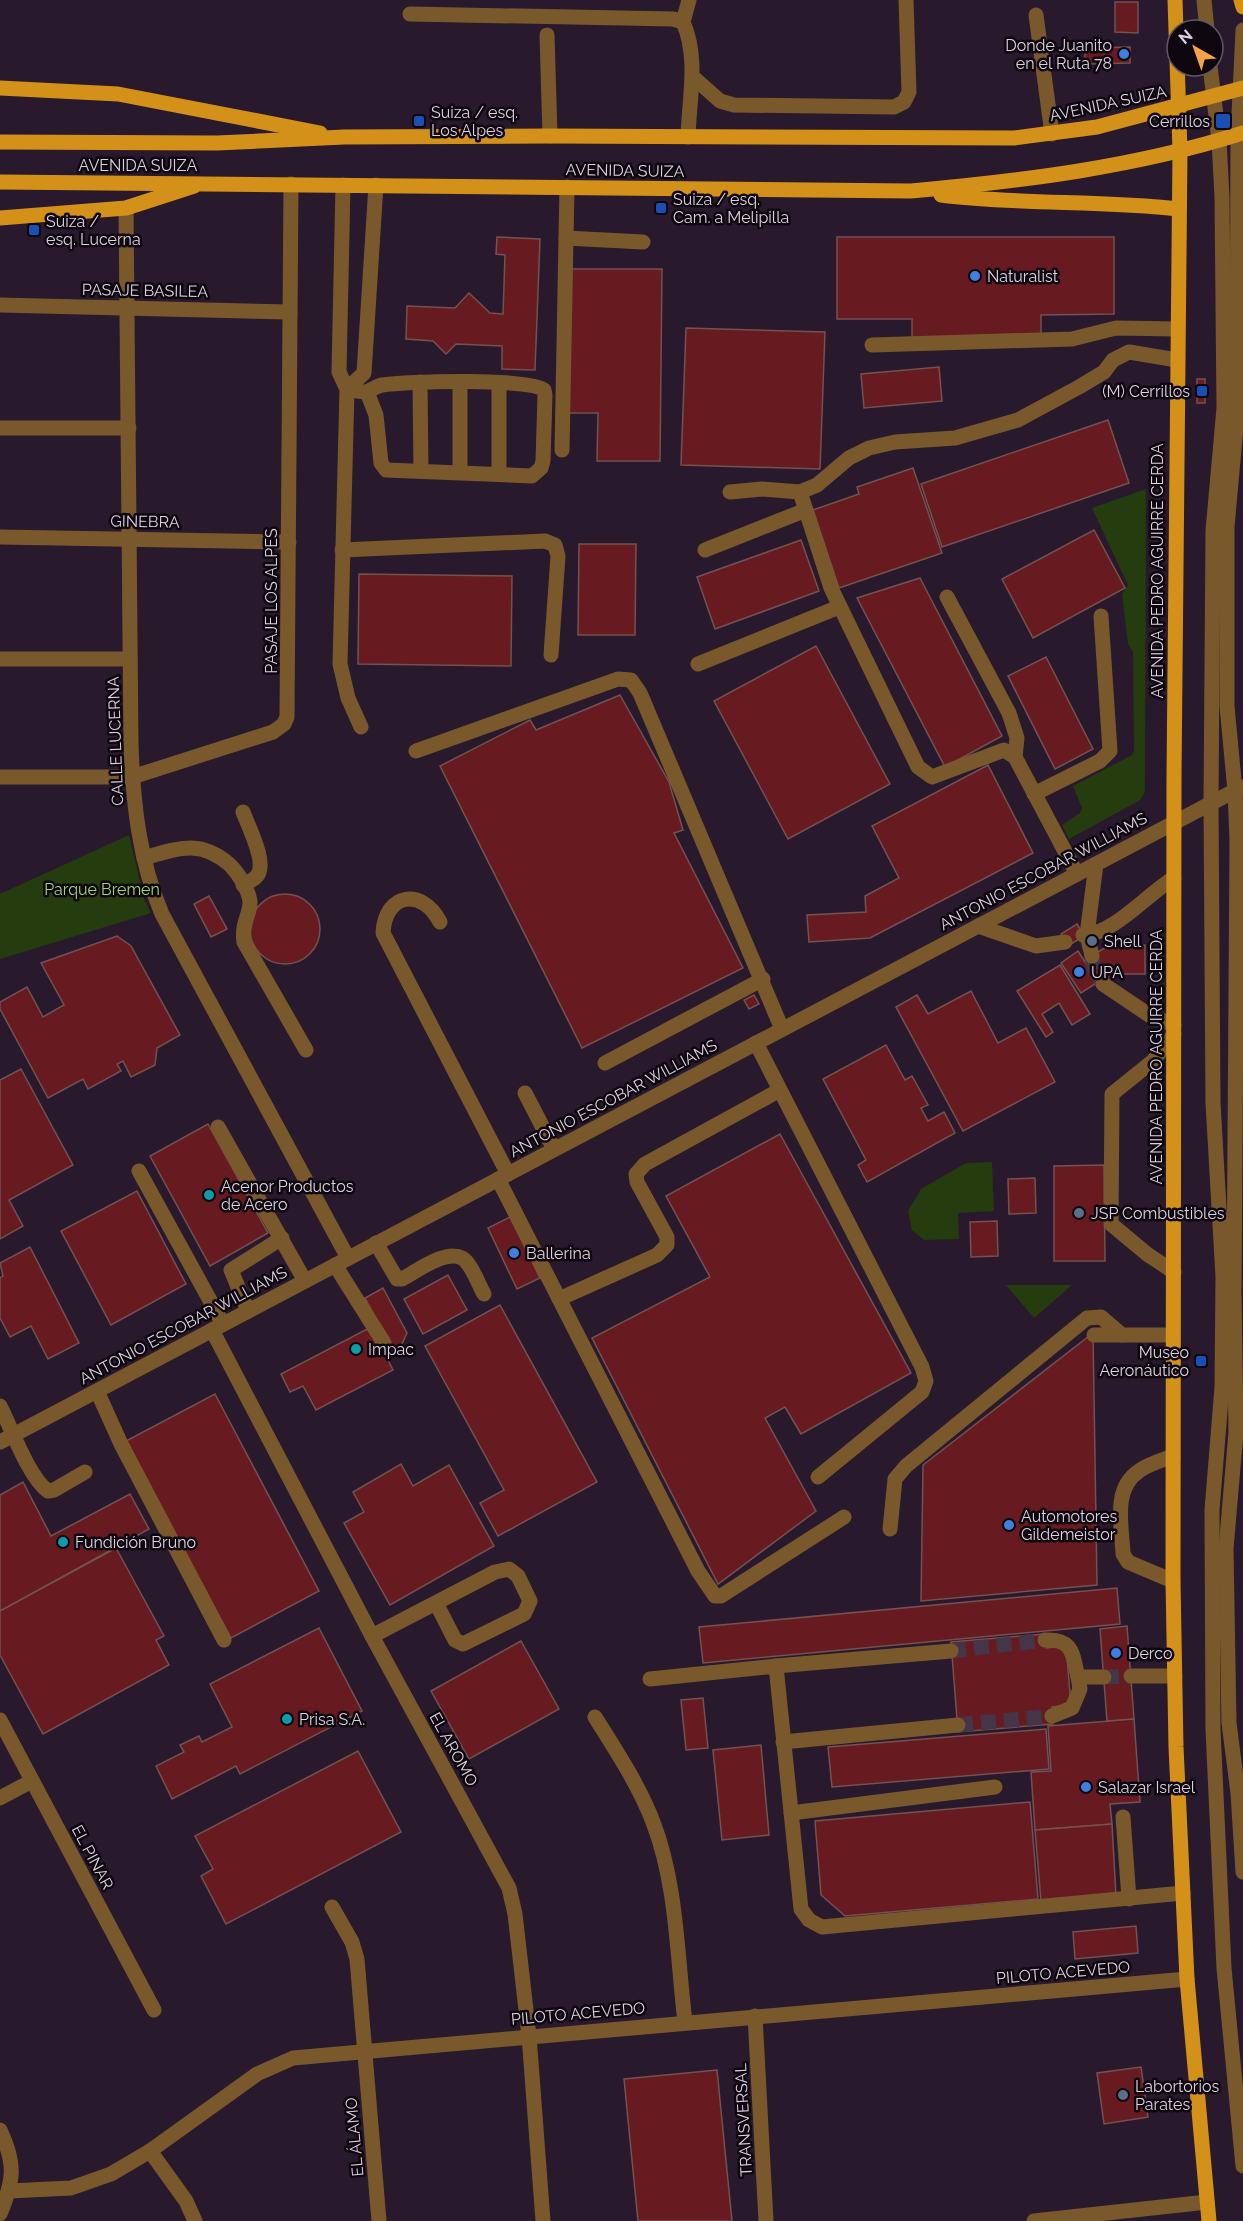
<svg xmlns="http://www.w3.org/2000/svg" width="1243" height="2221" viewBox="0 0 1243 2221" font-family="Raleway,sans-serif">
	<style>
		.green { fill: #253c0f }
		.building { fill: #671b20; stroke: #735251; stroke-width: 1.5 }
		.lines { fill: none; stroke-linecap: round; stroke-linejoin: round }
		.minor-tunnel { stroke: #443548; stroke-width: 15; stroke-dasharray: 15 8; stroke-linecap: butt }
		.minor { stroke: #79592b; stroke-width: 15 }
		.major { stroke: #d4911a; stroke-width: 15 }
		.shop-dot { fill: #3f7fe0; stroke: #0e0710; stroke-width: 2 }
		.transit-dot { fill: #1a4fb4; stroke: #0e0710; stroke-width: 2 }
		.service-dot { fill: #5c6f8a; stroke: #0e0710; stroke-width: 2 }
		.culture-dot { fill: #0f9aa8; stroke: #0e0710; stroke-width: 2 }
		.labels { text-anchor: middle; stroke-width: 5; stroke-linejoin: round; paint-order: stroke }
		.poi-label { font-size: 16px; fill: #ddd2e0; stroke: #0e0710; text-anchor: start }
		.street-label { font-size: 16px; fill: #ddd2e0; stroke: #0e0710 }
		.park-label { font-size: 16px; fill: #9fd574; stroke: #0e0710 }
	</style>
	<rect width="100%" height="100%" fill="#29192d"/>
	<g class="green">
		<polygon points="1146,489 1145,792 1140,800 1069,839 1062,825 1080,813 1082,808 1073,786 1132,755 1134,751 1133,652 1128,644 1122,594 1128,585 1092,508"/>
		<polygon points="129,835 144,899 151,913 0,959 0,894"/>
		<polygon points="992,1162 994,1211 958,1213 959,1239 924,1240 912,1230 908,1211 921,1189 966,1163"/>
		<polygon points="1006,1285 1072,1285 1034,1318"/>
	</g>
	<g class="building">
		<polygon points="1115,2 1138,2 1138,33 1115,32"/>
		<polygon points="1130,47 1130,63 1085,64 1085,48"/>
		<polygon points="497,237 540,239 535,370 502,369 502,346 456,344 446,354 433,341 406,339 407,306 455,308 469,293 490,313 503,314 505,255 496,254"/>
		<polygon points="837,237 1114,237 1114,314 1041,315 1041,338 912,338 912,319 837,319"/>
		<polygon points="570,269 662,269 660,461 597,461 598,413 568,413"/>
		<polygon points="686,328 825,332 820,469 681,465"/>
		<polygon points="939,367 942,401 864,408 861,374"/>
		<rect x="1197" y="379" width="8" height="24"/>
		<polygon points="1108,420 1129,483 942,547 921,484"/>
		<polygon points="913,468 942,553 839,588 813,510 859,494 857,487"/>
		<polygon points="1094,530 1125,588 1033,638 1002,579"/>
		<polygon points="801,540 819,591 715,629 697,577"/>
		<polygon points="579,544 636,544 635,635 578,635"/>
		<polygon points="359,574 512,576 511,666 358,664"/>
		<polygon points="920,578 1002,736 945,767 857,598"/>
		<polygon points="816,646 890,784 788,839 714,701"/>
		<polygon points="1046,657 1093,749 1055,769 1008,676"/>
		<polygon points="620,695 669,782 683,830 674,833 743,968 582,1048 440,766 530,720 536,730"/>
		<polygon points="988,765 1033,853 870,938 809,942 807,915 866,912 865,896 899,878 872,826"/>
		<circle cx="285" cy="929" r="35"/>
		<polygon points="209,896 227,929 211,937 194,904"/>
		<polygon points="1077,924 1084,936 1068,946 1061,934"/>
		<polygon points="117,936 131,946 180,1035 157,1048 155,1065 131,1077 123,1061 117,1064 121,1071 88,1089 83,1079 48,1098 0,1009 0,1002 27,987 43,1017 64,1005 41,963"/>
		<polygon points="1109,945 1145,945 1145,974 1119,974 1100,986 1084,961"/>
		<polygon points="1078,951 1098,982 1081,993 1061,963"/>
		<polygon points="1060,965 1090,1014 1072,1025 1059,1003 1042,1014 1053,1032 1046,1037 1017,991"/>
		<polygon points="971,991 998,1043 1026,1028 1055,1082 963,1131 896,1007 917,995 928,1014"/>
		<polygon points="754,995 759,1004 749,1009 744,1000"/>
		<polygon points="886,1045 905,1080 912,1076 928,1105 921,1108 928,1121 944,1112 955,1133 867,1182 858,1165 866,1160 823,1079"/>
		<polygon points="21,1069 73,1165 9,1200 23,1226 0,1239 0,1080"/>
		<polygon points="208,1124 268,1233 210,1266 150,1156"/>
		<polygon points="780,1134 911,1373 801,1434 785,1407 765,1418 816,1511 718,1584 592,1338 710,1277 666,1196"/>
		<polygon points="1104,1165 1105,1261 1054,1261 1054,1166"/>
		<polygon points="1035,1178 1036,1213 1009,1214 1008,1179"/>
		<polygon points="137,1191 186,1284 111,1325 61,1231"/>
		<polygon points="510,1217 540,1278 517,1289 488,1228"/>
		<polygon points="997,1221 998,1256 971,1257 970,1222"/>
		<polygon points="30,1247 79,1343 48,1359 31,1326 10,1337 0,1318 0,1278 3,1276 0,1263"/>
		<polygon points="448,1275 467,1310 423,1334 404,1299"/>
		<polygon points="383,1288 407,1333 401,1346 393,1351 365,1298"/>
		<polygon points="500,1305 597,1482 498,1536 480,1503 504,1490 425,1346"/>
		<polygon points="371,1327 393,1370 316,1410 303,1386 290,1392 281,1374"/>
		<polygon points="1093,1333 1097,1585 921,1601 923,1465"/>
		<polygon points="215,1394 319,1591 231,1638 126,1441"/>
		<polygon points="401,1464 413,1486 449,1465 494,1546 390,1605 344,1523 364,1512 353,1492"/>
		<polygon points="23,1482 51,1536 130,1494 149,1529 0,1611 0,1495"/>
		<polygon points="116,1548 164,1636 156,1640 169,1665 43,1734 0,1655 0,1611"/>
		<polygon points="1117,1588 1120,1624 703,1663 699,1627"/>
		<polygon points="1127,1626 1134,1719 1107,1721 1100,1629"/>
		<polygon points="319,1628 362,1711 240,1774 236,1766 172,1799 156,1766 184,1752 180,1745 199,1736 202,1742 232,1727 210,1684"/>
		<polygon points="1045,1634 1046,1648 1066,1646 1071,1705 1052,1707 1053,1724 958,1732 951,1642"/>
		<polygon points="521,1641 559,1709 469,1759 431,1691"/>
		<polygon points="703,1698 708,1748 686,1750 681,1700"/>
		<polygon points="1134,1719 1140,1802 1110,1804 1112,1824 1035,1830 1031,1772 1051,1771 1048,1726"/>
		<polygon points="1046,1729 1049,1769 832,1787 828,1747"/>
		<polygon points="761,1745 769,1835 722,1840 713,1750"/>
		<polygon points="358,1751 401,1832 226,1924 201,1876 213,1869 195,1836"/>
		<polygon points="1030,1802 1038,1899 845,1916 821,1895 815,1821"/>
		<polygon points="1112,1824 1116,1896 1041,1901 1035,1830"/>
		<polygon points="1136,1926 1138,1953 1075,1959 1073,1932"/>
		<polygon points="1141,2067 1148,2117 1104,2124 1097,2073"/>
		<polygon points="717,2070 732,2221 638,2221 624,2079"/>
	</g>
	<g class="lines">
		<g class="minor-tunnel">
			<polyline points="1092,956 1094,968 1103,984"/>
			<polyline points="951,1651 1045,1640"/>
			<polyline points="1104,1677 1131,1676"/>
			<polyline points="958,1725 1052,1716"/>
		</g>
		<g class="minor">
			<polyline points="1204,0 1207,30"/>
			<path d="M410 14 673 19 683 22C699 58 689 99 688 137"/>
			<polyline points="1036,15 1052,134"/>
			<polyline points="683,22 689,0"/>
			<polyline points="1243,30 1238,135 1237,416 1227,527 1227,706 1235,791 1237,840 1234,1293 1236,1432 1226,1549 1229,1723 1238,1793 1243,1872"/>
			<polyline points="547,35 550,136"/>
			<polyline points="1210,66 1219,140 1222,197 1224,408 1213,531 1211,803 1213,1103 1223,1277 1222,1387 1212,1510 1213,1729 1224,1968 1243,2166"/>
			<polyline points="693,77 720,101 734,105 894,107 904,102 909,92 906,0"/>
			<polyline points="343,185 339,372 347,389 364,373 376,185"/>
			<path d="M126 208 131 744C133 803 139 860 162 914L348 1258"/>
			<polyline points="566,238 643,242"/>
			<polyline points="0,305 290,312"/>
			<polyline points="872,345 1072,339 1116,328 1177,329"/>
			<polyline points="420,382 421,471"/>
			<polyline points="460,382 460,472"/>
			<polyline points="499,383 499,474"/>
			<polyline points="0,428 129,428"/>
			<polyline points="562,450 567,187"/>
			<polyline points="730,492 762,489 800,492 817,485 849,458 869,448 895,442 955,438 1018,420 1079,387 1104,372 1113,360 1129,352 1177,360"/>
			<polyline points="800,492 831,588 918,767 932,777 1004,750 1015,757 1077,874"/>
			<polyline points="0,537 289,542"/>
			<polyline points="342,550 545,541 555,545 558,556 551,655"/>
			<polyline points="705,550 806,510"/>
			<polyline points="947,597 1009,713 1017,738 1015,757"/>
			<polyline points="0,659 130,659"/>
			<polyline points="698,664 839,607"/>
			<path d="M361 727 348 698 340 664 347 389C352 390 360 392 365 392 371 391 376 386 382 385 405 381 531 378 544 390L545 395 543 461 541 468 532 476 386 470 381 463 376 415 367 392"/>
			<polyline points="416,751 618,679 631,680 640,693 782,1029"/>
			<polyline points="0,777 132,777 273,732 284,724 287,717 291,184"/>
			<polyline points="1034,794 1100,761 1110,751 1101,616"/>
			<path d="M243 812C248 826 269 865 256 877 253 880 247 883 243 885"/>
			<path d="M144 858C178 848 201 839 230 865 239 874 248 889 250 901 251 913 241 923 244 942L306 1050"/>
			<path d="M440 922C422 887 385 893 383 933L508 1174"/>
			<polyline points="978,926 1036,946 1065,942"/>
			<path d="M1083 935C1113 935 1147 894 1174 878"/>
			<polyline points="1092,956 1087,935 1096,864"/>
			<polyline points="1103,984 1149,1015 1174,1025"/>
			<polyline points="756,1043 922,1367 926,1381 922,1392 818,1477"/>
			<polyline points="605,1063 763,979"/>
			<polyline points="525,1093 554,1149"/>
			<polyline points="218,1127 305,1281"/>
			<polyline points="139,1171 223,1324"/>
			<polyline points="498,1179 698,1571 715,1596 721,1596 844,1517"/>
			<path d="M376 1243 397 1279H402C416 1272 445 1249 462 1258 472 1264 478 1284 484 1294"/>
			<polyline points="335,1265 384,1343"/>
			<polyline points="1174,1272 1147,1254 1111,1224 1112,1094 1153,1061 1174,1034"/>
			<polyline points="559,1299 657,1255 667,1245 667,1237 637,1182 636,1174 645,1164 780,1090"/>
			<polyline points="248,1311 231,1270 282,1238"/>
			<polyline points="212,1330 372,1636 509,1888 515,1914 529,2036 543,2221"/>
			<polyline points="1094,1335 1122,1335"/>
			<polyline points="97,1391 121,1444 224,1640"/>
			<path d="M0 1406C11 1427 29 1478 48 1491L54 1490 85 1472"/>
			<polyline points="0,1442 1242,787"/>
			<polyline points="890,1529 895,1479 906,1466 1087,1318 1101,1317 1122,1335 1173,1335"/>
			<path d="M1173 1581 1128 1562 1123 1554C1122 1526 1112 1489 1139 1471 1148 1464 1163 1460 1173 1456"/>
			<polyline points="372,1636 495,1572 509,1569 518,1576 530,1601 524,1614 463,1644 455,1640 436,1603"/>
			<path d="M1045 1640C1074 1639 1072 1654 1078 1677"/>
			<polyline points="776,1666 951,1651"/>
			<polyline points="1131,1676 1175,1676"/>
			<polyline points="650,1679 776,1666 801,1909 809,1920 822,1927 1183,1893"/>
			<polyline points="1052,1716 1072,1708 1080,1689 1078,1677 1104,1677"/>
			<path d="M595 1717C616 1751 639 1785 653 1822 677 1884 677 1956 685 2022"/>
			<polyline points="0,1720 154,2010"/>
			<polyline points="783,1742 958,1725"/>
			<polyline points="0,1798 32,1781"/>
			<polyline points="791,1813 995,1787"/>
			<polyline points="1123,1817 1129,1899"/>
			<polyline points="332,1907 352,1942 357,1959 379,2221"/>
			<polyline points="755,2016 766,2221"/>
			<path d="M0 2130C16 2164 14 2180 0 2214"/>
			<polyline points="150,2151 186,2201 195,2221"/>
			<polyline points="9,2191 71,2188 111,2174 150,2151 257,2074 293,2058 1187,1979"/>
			<polyline points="1034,2221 1207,2202"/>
		</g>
		<g class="major">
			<polyline points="1175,0 1180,151 1174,777 1173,1581 1176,1747 1187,1979 1209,2221"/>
			<polyline points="1241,0 1243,7"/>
			<polyline points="0,88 118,94 320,133"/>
			<polyline points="0,142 217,143 344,137 550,136 1014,138 1097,127 1243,88"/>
			<path d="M0 182 911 191C1023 181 1136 167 1243 133"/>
			<path d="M941 195C1020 205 1100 200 1179 209"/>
			<polyline points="0,218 126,208 194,186"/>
		</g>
	</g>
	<g class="shop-dot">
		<circle cx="1124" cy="54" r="6"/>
		<circle cx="975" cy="276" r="6"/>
		<circle cx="1079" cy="972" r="6"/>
		<circle cx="514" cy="1253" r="6"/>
		<circle cx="1009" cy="1525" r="6"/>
		<circle cx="1116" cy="1653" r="6"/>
		<circle cx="1086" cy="1787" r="6"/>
	</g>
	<g class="transit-dot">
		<rect x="413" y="115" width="12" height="12" rx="3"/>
		<rect x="1215" y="113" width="16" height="16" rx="3"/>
		<rect x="655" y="202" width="12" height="12" rx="3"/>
		<rect x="28" y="224" width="12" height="12" rx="3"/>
		<rect x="1196" y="385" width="12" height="12" rx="3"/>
		<rect x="1195" y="1355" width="12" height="12" rx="3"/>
	</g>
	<g class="service-dot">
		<circle cx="1092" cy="941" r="6"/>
		<circle cx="1079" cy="1213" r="6"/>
		<circle cx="1123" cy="2095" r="6"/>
	</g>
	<g class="culture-dot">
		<circle cx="209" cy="1195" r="6"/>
		<circle cx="356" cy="1349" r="6"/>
		<circle cx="63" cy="1542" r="6"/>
		<circle cx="287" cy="1719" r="6"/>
	</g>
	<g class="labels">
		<g class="poi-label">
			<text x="1112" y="51" text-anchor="end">Donde Juanito<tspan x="1112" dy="18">en el Ruta 78</tspan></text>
			<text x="431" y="118">Suiza / esq.<tspan x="431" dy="18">Los Alpes</tspan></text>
			<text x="1210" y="127" text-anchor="end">Cerrillos</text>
			<text x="673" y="205">Suiza / esq.<tspan x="673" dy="18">Cam. a Melipilla</tspan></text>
			<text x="46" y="227">Suiza /<tspan x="46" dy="18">esq. Lucerna</tspan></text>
			<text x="987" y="282">Naturalist</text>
			<text x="1190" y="397" text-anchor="end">(M) Cerrillos</text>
			<text x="1104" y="947">Shell</text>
			<text x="1091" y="978">UPA</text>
			<text x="221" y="1192">Acenor Productos<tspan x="221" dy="18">de Acero</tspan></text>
			<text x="1091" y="1219">JSP Combustibles</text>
			<text x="526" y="1259">Ballerina</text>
			<text x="368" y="1355">Impac</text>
			<text x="1189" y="1358" text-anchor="end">Museo<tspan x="1189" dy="18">Aeronáutico</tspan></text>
			<text x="1021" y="1522">Automotores<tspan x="1021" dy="18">Gildemeistor</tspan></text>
			<text x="75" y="1548">Fundición Bruno</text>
			<text x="1128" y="1659">Derco</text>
			<text x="299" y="1725">Prisa S.A.</text>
			<text x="1098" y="1793">Salazar Israel</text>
			<text x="1135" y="2092">Labortorios<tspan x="1135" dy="18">Parates</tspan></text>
		</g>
		<g class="street-label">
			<text transform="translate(1108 103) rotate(-12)" y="6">AVENIDA SUIZA</text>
			<text x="138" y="171">AVENIDA SUIZA</text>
			<text transform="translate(625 170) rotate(1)" y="6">AVENIDA SUIZA</text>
			<text transform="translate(145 290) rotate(1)" y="6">PASAJE BASILEA</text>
			<text transform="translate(145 521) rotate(1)" y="6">GINEBRA</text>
			<text transform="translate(1157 571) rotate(-90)" y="6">AVENIDA PEDRO AGUIRRE CERDA</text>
			<text transform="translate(271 601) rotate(-90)" y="6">PASAJE LOS ALPES</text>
			<text transform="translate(115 741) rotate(-92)" y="6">CALLE LUCERNA</text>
			<text transform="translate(1043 871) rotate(-28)" y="6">ANTONIO ESCOBAR WILLIAMS</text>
			<text transform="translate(1156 1057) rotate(-90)" y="6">AVENIDA PEDRO AGUIRRE CERDA</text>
			<text transform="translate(613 1098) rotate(-28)" y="6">ANTONIO ESCOBAR WILLIAMS</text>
			<text transform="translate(183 1325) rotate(-28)" y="6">ANTONIO ESCOBAR WILLIAMS</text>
			<text transform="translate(454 1749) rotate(61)" y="6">EL AROMO</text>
			<text transform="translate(93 1857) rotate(62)" y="6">EL PINAR</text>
			<text transform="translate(1063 1972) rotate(-5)" y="6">PILOTO ACEVEDO</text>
			<text transform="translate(578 2013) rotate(-5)" y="6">PILOTO ACEVEDO</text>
			<text transform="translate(743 2120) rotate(-93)" y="6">TRANSVERSAL</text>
			<text transform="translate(354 2137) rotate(-95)" y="6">EL ÁLAMO</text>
		</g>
		<g class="park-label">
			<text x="102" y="895">Parque Bremen</text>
		</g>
	</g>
	<g transform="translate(1195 48) rotate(320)"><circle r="28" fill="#0e0710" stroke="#615863" stroke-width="1.5"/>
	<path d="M0-4.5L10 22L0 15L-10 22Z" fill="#f7a149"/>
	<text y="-9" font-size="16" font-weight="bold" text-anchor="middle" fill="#ddd2e0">N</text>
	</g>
</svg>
